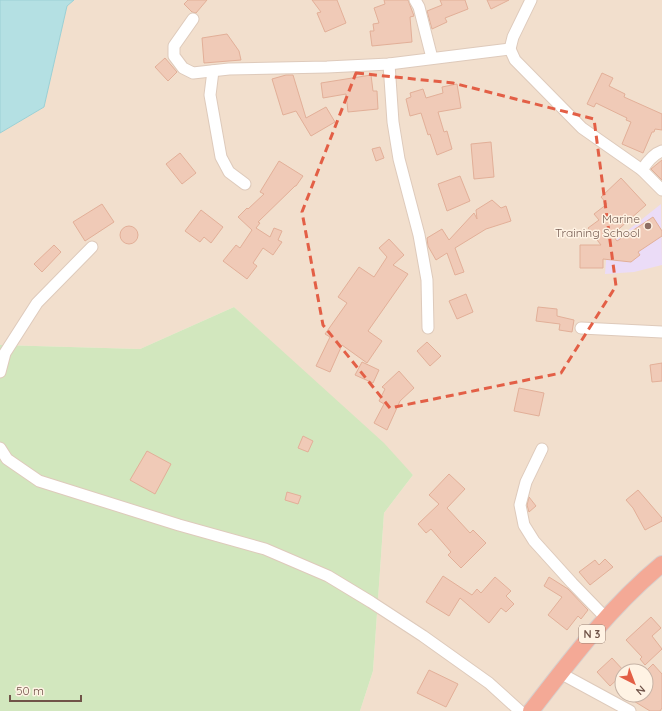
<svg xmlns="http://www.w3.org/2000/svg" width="662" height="711" viewBox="0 0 662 711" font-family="Quicksand,sans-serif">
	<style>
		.residential { fill: #f2dfcd; fill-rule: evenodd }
		.education { fill: #ebdcf7 }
		.green { fill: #d2e7be }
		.water { fill: #b4e0e3; stroke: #9bd0d5 }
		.building { fill: #f0cab7; stroke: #e2af98 }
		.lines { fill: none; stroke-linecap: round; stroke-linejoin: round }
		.minor-casing { stroke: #decabb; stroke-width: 13 }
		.highway-casing { stroke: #d7cfcc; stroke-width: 18 }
		.minor { stroke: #fff; stroke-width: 11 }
		.highway { stroke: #f4a996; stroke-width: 16 }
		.marked { fill: none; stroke: #e35f46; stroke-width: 3; stroke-dasharray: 8 5; stroke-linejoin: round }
		.education-dot { fill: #8d6e63; stroke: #fff3e4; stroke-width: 1.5 }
		.labels { text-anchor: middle; stroke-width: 3; stroke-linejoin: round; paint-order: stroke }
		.shield { fill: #fff3e4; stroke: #9b8377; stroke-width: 1 }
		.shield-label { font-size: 11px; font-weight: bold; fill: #705348 }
		.education-label { font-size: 12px; fill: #785e54; stroke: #fff3e4; text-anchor: end }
	</style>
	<rect width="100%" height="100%" fill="#fbeedf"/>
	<path class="residential" d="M74 0H662V711H360L373 671 384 513 413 475 234 307 140 349 0 345V133L44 107 67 6ZM622 671H646V695H622Z"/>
	<polygon class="education" points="661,204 662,265 634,272 605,274 607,247"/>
	<polygon class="green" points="234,307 384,443 413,475 384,513 373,671 360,711 0,711 0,345 140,349"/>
	<polygon class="water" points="0,0 74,0 67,6 44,107 0,133"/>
	<g class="building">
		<polygon points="188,0 207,0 196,13 192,12 184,4"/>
		<polygon points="312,0 337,0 346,23 325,32 317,13 321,12"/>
		<polygon points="384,0 408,0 414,16 410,17 412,42 372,46 370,31 374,31 373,24 379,23 374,8 385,4"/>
		<polygon points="440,0 465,0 468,9 445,18 447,22 432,29 427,11 442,5"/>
		<polygon points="487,0 509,0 491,9"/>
		<polygon points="227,34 239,51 241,60 204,63 202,38"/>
		<polygon points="165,58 177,72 168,81 155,67"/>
		<polygon points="602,73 613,78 609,86 625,94 624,97 662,114 662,130 655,129 654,132 652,132 643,153 622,144 631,122 626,120 627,118 596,103 594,107 587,104"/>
		<polygon points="286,75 293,75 306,118 326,107 335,122 311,136 296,111 283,115 272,79"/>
		<polygon points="371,75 373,91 377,91 378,109 348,112 346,94 323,98 321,83"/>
		<polygon points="457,84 461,108 438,112 444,132 447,131 452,149 437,155 430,134 428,135 421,113 410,116 406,99 411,97 410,93 423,89 426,98 443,93 442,87"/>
		<polygon points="491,142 494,177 474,179 471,144"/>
		<polygon points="380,147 384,158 376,161 372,149"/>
		<polygon points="180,153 196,173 182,184 166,164"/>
		<polygon points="662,160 662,180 651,169"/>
		<polygon points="279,161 303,176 296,186 295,186 258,222 260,223 256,228 270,237 274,228 282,231 278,240 282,242 273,255 263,248 253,263 257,266 247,279 223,261 236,245 240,248 252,230 238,217 247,208 248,209 264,194 260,192"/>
		<polygon points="460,176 470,201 447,211 438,184"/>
		<polygon points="621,178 646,205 612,235 617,241 653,217 662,231 662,236 638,252 640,255 631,262 603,259 603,268 580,268 580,245 601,245 588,228 599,220 594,214 607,204 601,197"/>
		<polygon points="492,200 501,208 506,206 511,221 486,229 455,248 464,272 455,275 447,253 436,260 428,246 427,238 442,229 449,240 474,213 477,219 476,210"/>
		<polygon points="102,204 114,222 85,241 73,222"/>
		<polygon points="201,210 223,227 211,243 204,237 200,242 185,231"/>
		<circle cx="129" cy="235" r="9"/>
		<polygon points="389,239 404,255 393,265 408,274 368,331 382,341 367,363 342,345 330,372 316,366 330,337 325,334 347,303 338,297 359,267 374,277 387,257 379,248"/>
		<polygon points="54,245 61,252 42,272 34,264"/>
		<polygon points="466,294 473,312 457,319 449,301"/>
		<polygon points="538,307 557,309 557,316 574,320 572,332 559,330 560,324 536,321"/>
		<polygon points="427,342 441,356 430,366 417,351"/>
		<polygon points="362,362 379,370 373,383 355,375"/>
		<polygon points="662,363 662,381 652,382 650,365"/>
		<polygon points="399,371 414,388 400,401 387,430 374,423 384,404 379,401 385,389 382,387"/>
		<polygon points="519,388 544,393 539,416 514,411"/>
		<polygon points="303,436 313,441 308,452 298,448"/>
		<polygon points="147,451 171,464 155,494 130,480"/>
		<polygon points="449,474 465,489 447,508 470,533 473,530 486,543 461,568 448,555 451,552 431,529 426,533 418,524 439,504 429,495"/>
		<polygon points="638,490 662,518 662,521 645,530 633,508 626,500"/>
		<polygon points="287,492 301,496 298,504 285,500"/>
		<polygon points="529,497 536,506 529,512 527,505"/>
		<polygon points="605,559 613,567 590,585 579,572 595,560 599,565"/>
		<polygon points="443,576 472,595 477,589 481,593 495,577 511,591 506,596 514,604 506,612 501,608 489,623 460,598 449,616 426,602"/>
		<polygon points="549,577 568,589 588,610 581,619 578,616 567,630 548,615 562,597 544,586"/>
		<polygon points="651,617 661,628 652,636 662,649 645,665 640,659 642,657 626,640"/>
		<polygon points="612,658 624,671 622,671 622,675 610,686 597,672"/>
		<polygon points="653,664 662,674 662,708 660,711 650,711 624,695 646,695 646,671"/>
		<polygon points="429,670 458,684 446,707 417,693"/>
	</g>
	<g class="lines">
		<defs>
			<g id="minor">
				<polyline points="415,0 419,7 432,58"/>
				<polyline points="531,0 513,37 510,49 515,60 582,128 642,170 662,190"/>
				<polyline points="193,19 174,46 174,56 183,68 193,73 229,69 327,67 389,64 510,49"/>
				<polyline points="389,64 393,122 399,159 419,235 427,280 428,328"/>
				<polyline points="213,71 210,95 221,157 229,172 245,184"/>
				<path d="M642 170C647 162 653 154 662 151"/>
				<polyline points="581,328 662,332"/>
				<polyline points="0,372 5,353 37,303 92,247"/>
				<polyline points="0,448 7,459 39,481 179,525 265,549 328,576 371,602 423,636 489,683 520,711"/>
				<polyline points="542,449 526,482 520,505 524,525 534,541 572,583 606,618"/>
				<polyline points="560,673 630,711"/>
			</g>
			<path id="highway" d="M531 711C571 659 611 606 662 564"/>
		</defs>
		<use href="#minor" class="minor-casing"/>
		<use href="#highway" class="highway-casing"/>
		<use href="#minor" class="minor"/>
		<use href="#highway" class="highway"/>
	</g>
	<path class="marked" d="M356 73 453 83 594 119 616 286 561 373 390 408 323 325 302 212Z"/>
	<circle class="education-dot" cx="648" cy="226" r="4"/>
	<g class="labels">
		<rect class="shield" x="579" y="625" width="26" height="18" rx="3"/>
		<g class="shield-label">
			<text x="592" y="638">N 3</text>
		</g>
		<g class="education-label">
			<text x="640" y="223">Marine<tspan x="640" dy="14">Training School</tspan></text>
		</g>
	</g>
	<g transform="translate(634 683) rotate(138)"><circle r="19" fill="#fff3e4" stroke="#c6b3a6"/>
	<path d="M0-3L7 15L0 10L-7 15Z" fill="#e35f46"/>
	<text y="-6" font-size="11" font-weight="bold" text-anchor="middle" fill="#705348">N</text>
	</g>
	<path d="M10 695v6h71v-6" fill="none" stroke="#705348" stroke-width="2"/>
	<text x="16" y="695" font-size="12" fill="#705348" stroke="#fff3e4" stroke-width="3" paint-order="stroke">50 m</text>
</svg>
